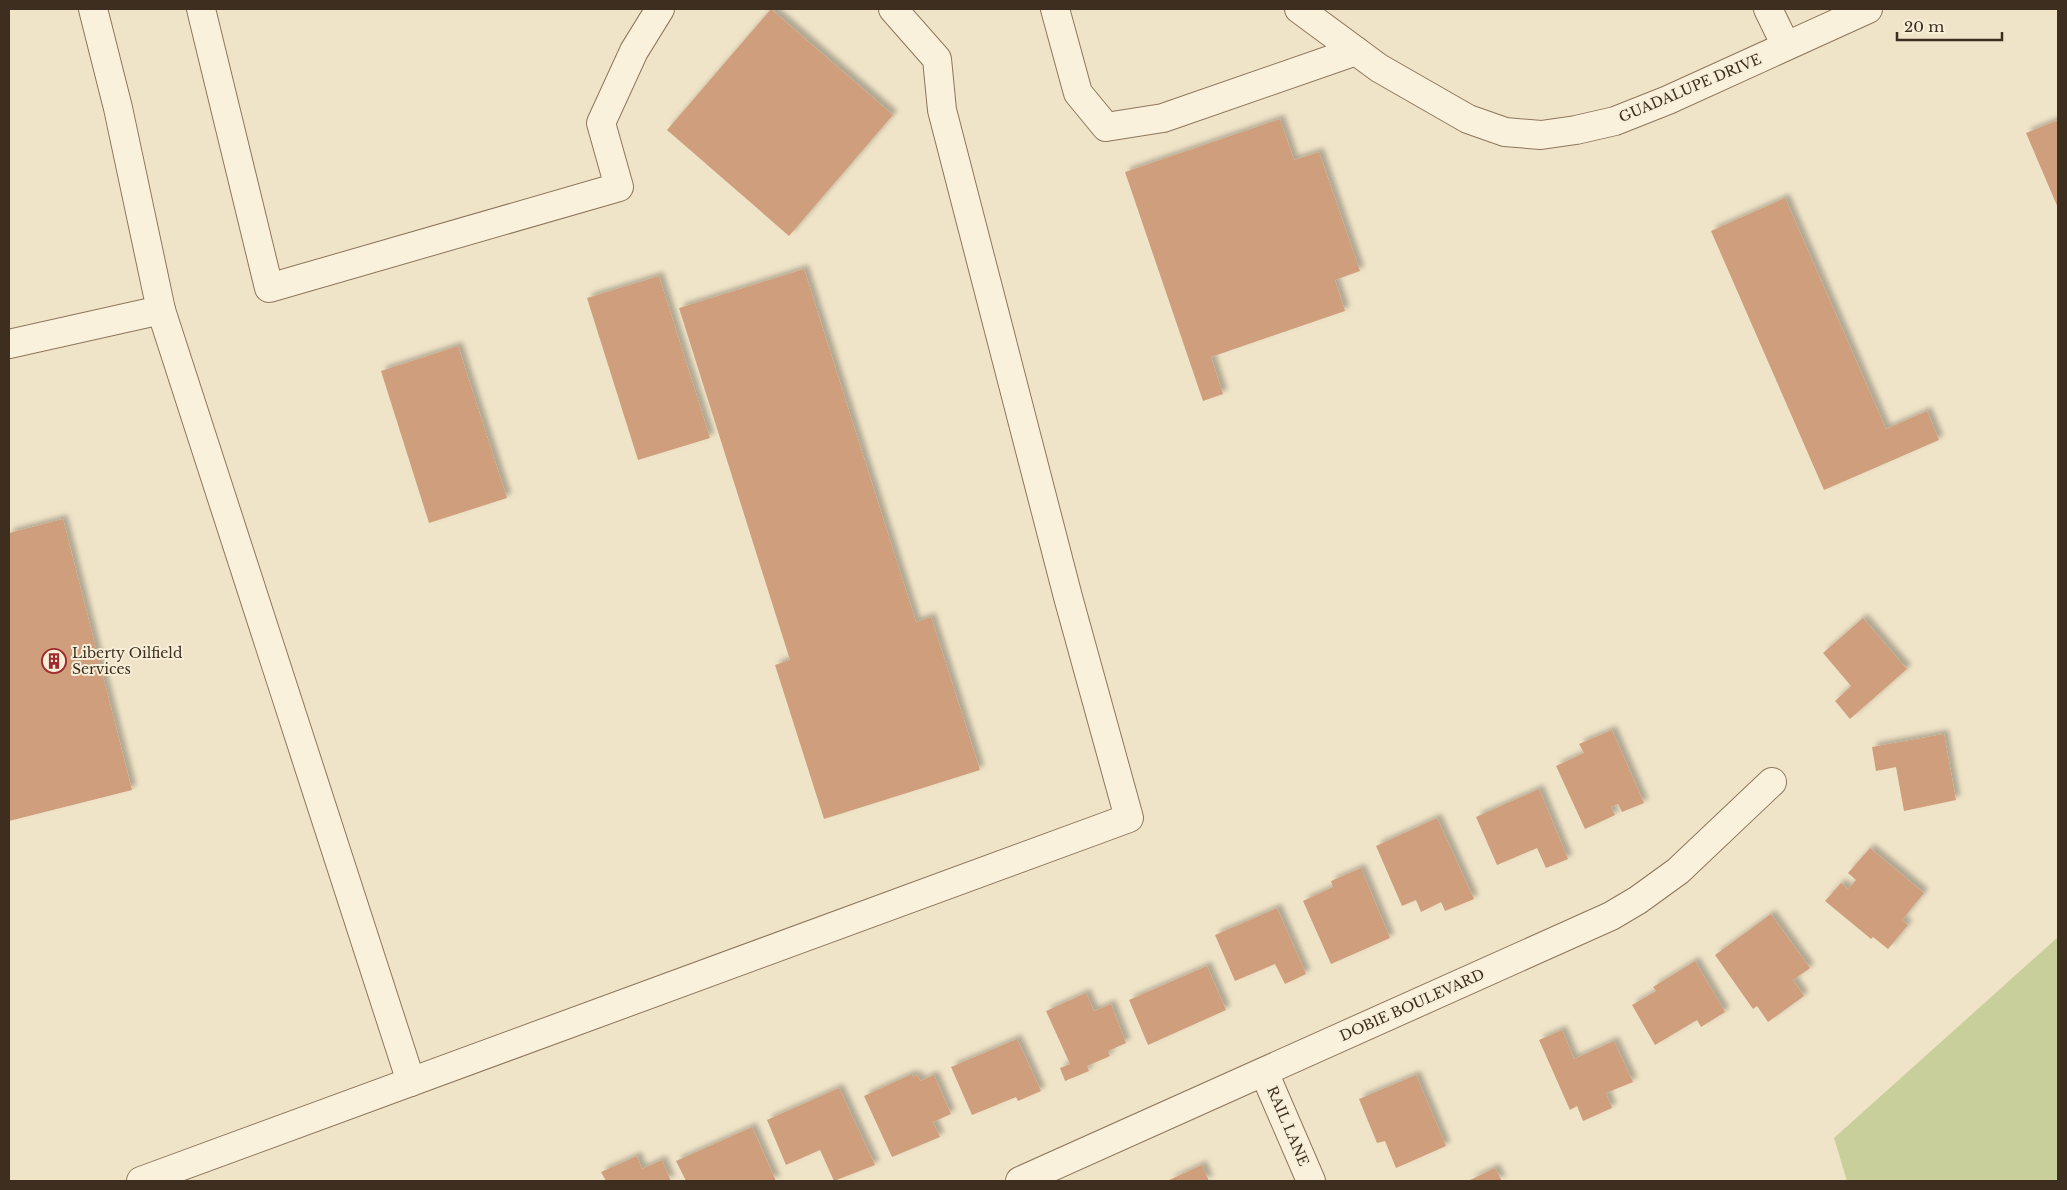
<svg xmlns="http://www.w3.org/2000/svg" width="2067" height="1190" viewBox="0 0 2067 1190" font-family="'Libre Baskerville',serif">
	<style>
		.green { fill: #c9cf9b }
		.building { fill: #cf9f7d; filter: url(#shadow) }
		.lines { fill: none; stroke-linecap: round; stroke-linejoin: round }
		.minor-casing { stroke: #8d765c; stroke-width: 30 }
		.minor { stroke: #faf1dc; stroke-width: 28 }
		.labels { text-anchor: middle; stroke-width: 4; stroke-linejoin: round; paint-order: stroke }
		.street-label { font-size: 14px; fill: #3d2e20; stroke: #f7eed8 }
		.poi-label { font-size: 14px; fill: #3d2e20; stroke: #f7eed8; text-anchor: start }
	</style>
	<defs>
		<filter id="shadow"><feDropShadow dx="4.5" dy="-4.5" stdDeviation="2.5" flood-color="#0004"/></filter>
	</defs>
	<rect width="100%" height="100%" fill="#f0e4c8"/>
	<polygon class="green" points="2058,937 2058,1181 1847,1181 1834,1138"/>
	<g class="building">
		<polygon points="771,9 893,115 789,236 667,130"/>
		<polygon points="1280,119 1294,160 1319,152 1360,271 1335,280 1345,311 1211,357 1223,394 1203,401 1125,172"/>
		<polygon points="2058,120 2058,208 2026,133"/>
		<polygon points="1785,198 1886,429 1927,411 1939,440 1824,490 1711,231"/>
		<polygon points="804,269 916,622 931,617 980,770 824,819 775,665 790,660 679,308"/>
		<polygon points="659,276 710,438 638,460 587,298"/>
		<polygon points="458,346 507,498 429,523 381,371"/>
		<polygon points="63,519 132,790 9,821 9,533"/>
		<polygon points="1863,618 1907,669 1850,719 1835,701 1851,686 1823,653"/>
		<polygon points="1612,730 1644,803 1622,812 1618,804 1611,807 1615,815 1585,829 1556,766 1584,753 1579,744"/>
		<polygon points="1944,734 1956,800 1904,811 1896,767 1876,771 1872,747"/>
		<polygon points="1539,789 1568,859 1546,868 1537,848 1497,865 1476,817"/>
		<polygon points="1437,818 1474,899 1445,911 1441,902 1421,912 1416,900 1402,906 1376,846"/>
		<polygon points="1870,848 1924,893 1902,920 1908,925 1888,949 1873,937 1871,939 1825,901 1841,883 1848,889 1856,880 1848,873"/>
		<polygon points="1361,868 1390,938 1331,964 1303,901 1333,887 1331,881"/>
		<polygon points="1277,908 1306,974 1285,984 1275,964 1235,981 1215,935"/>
		<polygon points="1771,914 1810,968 1793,980 1804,996 1768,1022 1757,1006 1753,1009 1715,955"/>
		<polygon points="1695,961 1725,1012 1701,1027 1697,1020 1655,1045 1632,1005 1656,991 1653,987"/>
		<polygon points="1207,966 1226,1010 1148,1045 1129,1000"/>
		<polygon points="1086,993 1094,1011 1111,1004 1126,1043 1108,1051 1110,1056 1087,1066 1089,1071 1065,1081 1060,1068 1070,1064 1046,1011"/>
		<polygon points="1562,1030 1574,1059 1614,1041 1633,1082 1606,1093 1612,1108 1583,1121 1577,1106 1570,1110 1539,1040"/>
		<polygon points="1017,1039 1041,1091 1018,1101 1016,1097 972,1115 951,1067"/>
		<polygon points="912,1074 913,1077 918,1075 920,1081 934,1075 951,1114 933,1122 940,1137 892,1157 864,1096"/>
		<polygon points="1416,1075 1446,1146 1396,1168 1385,1141 1377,1143 1359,1099"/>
		<polygon points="839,1088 875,1165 834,1181 820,1150 786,1165 767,1120"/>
		<polygon points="752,1127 776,1181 686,1181 676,1161"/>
		<polygon points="637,1156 642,1169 662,1160 671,1181 606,1181 601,1172"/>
		<polygon points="1202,1165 1209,1181 1167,1181"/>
		<polygon points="1495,1168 1502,1181 1468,1181"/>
	</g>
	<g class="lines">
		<defs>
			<g id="minor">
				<polyline points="201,9 269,288 619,187 601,123 634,51 660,9"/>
				<polyline points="1055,9 1078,93 1106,127 1163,118 1356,51"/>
				<polyline points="1299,9 1379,68 1468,119 1505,132 1541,135 1576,130 1615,121 1668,100 1868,9"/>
				<polyline points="1768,9 1786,46"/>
				<polyline points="161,310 411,1082"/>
				<polyline points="9,344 161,310 118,108 93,9"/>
				<polyline points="1264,1072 1311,1181"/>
				<polyline points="141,1181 1129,818 1068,597 942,110 937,59 893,9"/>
				<polyline points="1020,1181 1611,916 1638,900 1678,871 1772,782"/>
			</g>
		</defs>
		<use href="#minor" class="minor-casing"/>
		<use href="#minor" class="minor"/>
	</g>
	<defs>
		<symbol id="building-ring" viewBox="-11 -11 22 22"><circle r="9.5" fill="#f7eed8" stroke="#9e2a2b" stroke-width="1.5"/><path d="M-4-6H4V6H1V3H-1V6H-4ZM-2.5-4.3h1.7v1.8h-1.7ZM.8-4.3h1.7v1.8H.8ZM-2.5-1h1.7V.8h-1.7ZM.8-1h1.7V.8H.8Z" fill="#9e2a2b"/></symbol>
	</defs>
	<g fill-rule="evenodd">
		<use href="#building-ring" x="40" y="647" width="28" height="28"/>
	</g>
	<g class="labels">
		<g class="street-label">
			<text transform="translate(1690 88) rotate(-23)" y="5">GUADALUPE DRIVE</text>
			<text transform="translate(1412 1005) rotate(-24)" y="5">DOBIE BOULEVARD</text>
			<text transform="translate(1288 1126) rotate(67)" y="5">RAIL LANE</text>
		</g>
		<g class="poi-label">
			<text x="72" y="658">Liberty Oilfield<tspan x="72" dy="16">Services</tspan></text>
		</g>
	</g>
	<rect width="2067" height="1190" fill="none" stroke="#3d2e20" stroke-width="20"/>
	<path d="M1897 32v8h105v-8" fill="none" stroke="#3d2e20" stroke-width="2.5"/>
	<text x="1904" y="32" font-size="15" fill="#3d2e20" stroke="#f7eed8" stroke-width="4" paint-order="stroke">20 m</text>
</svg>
